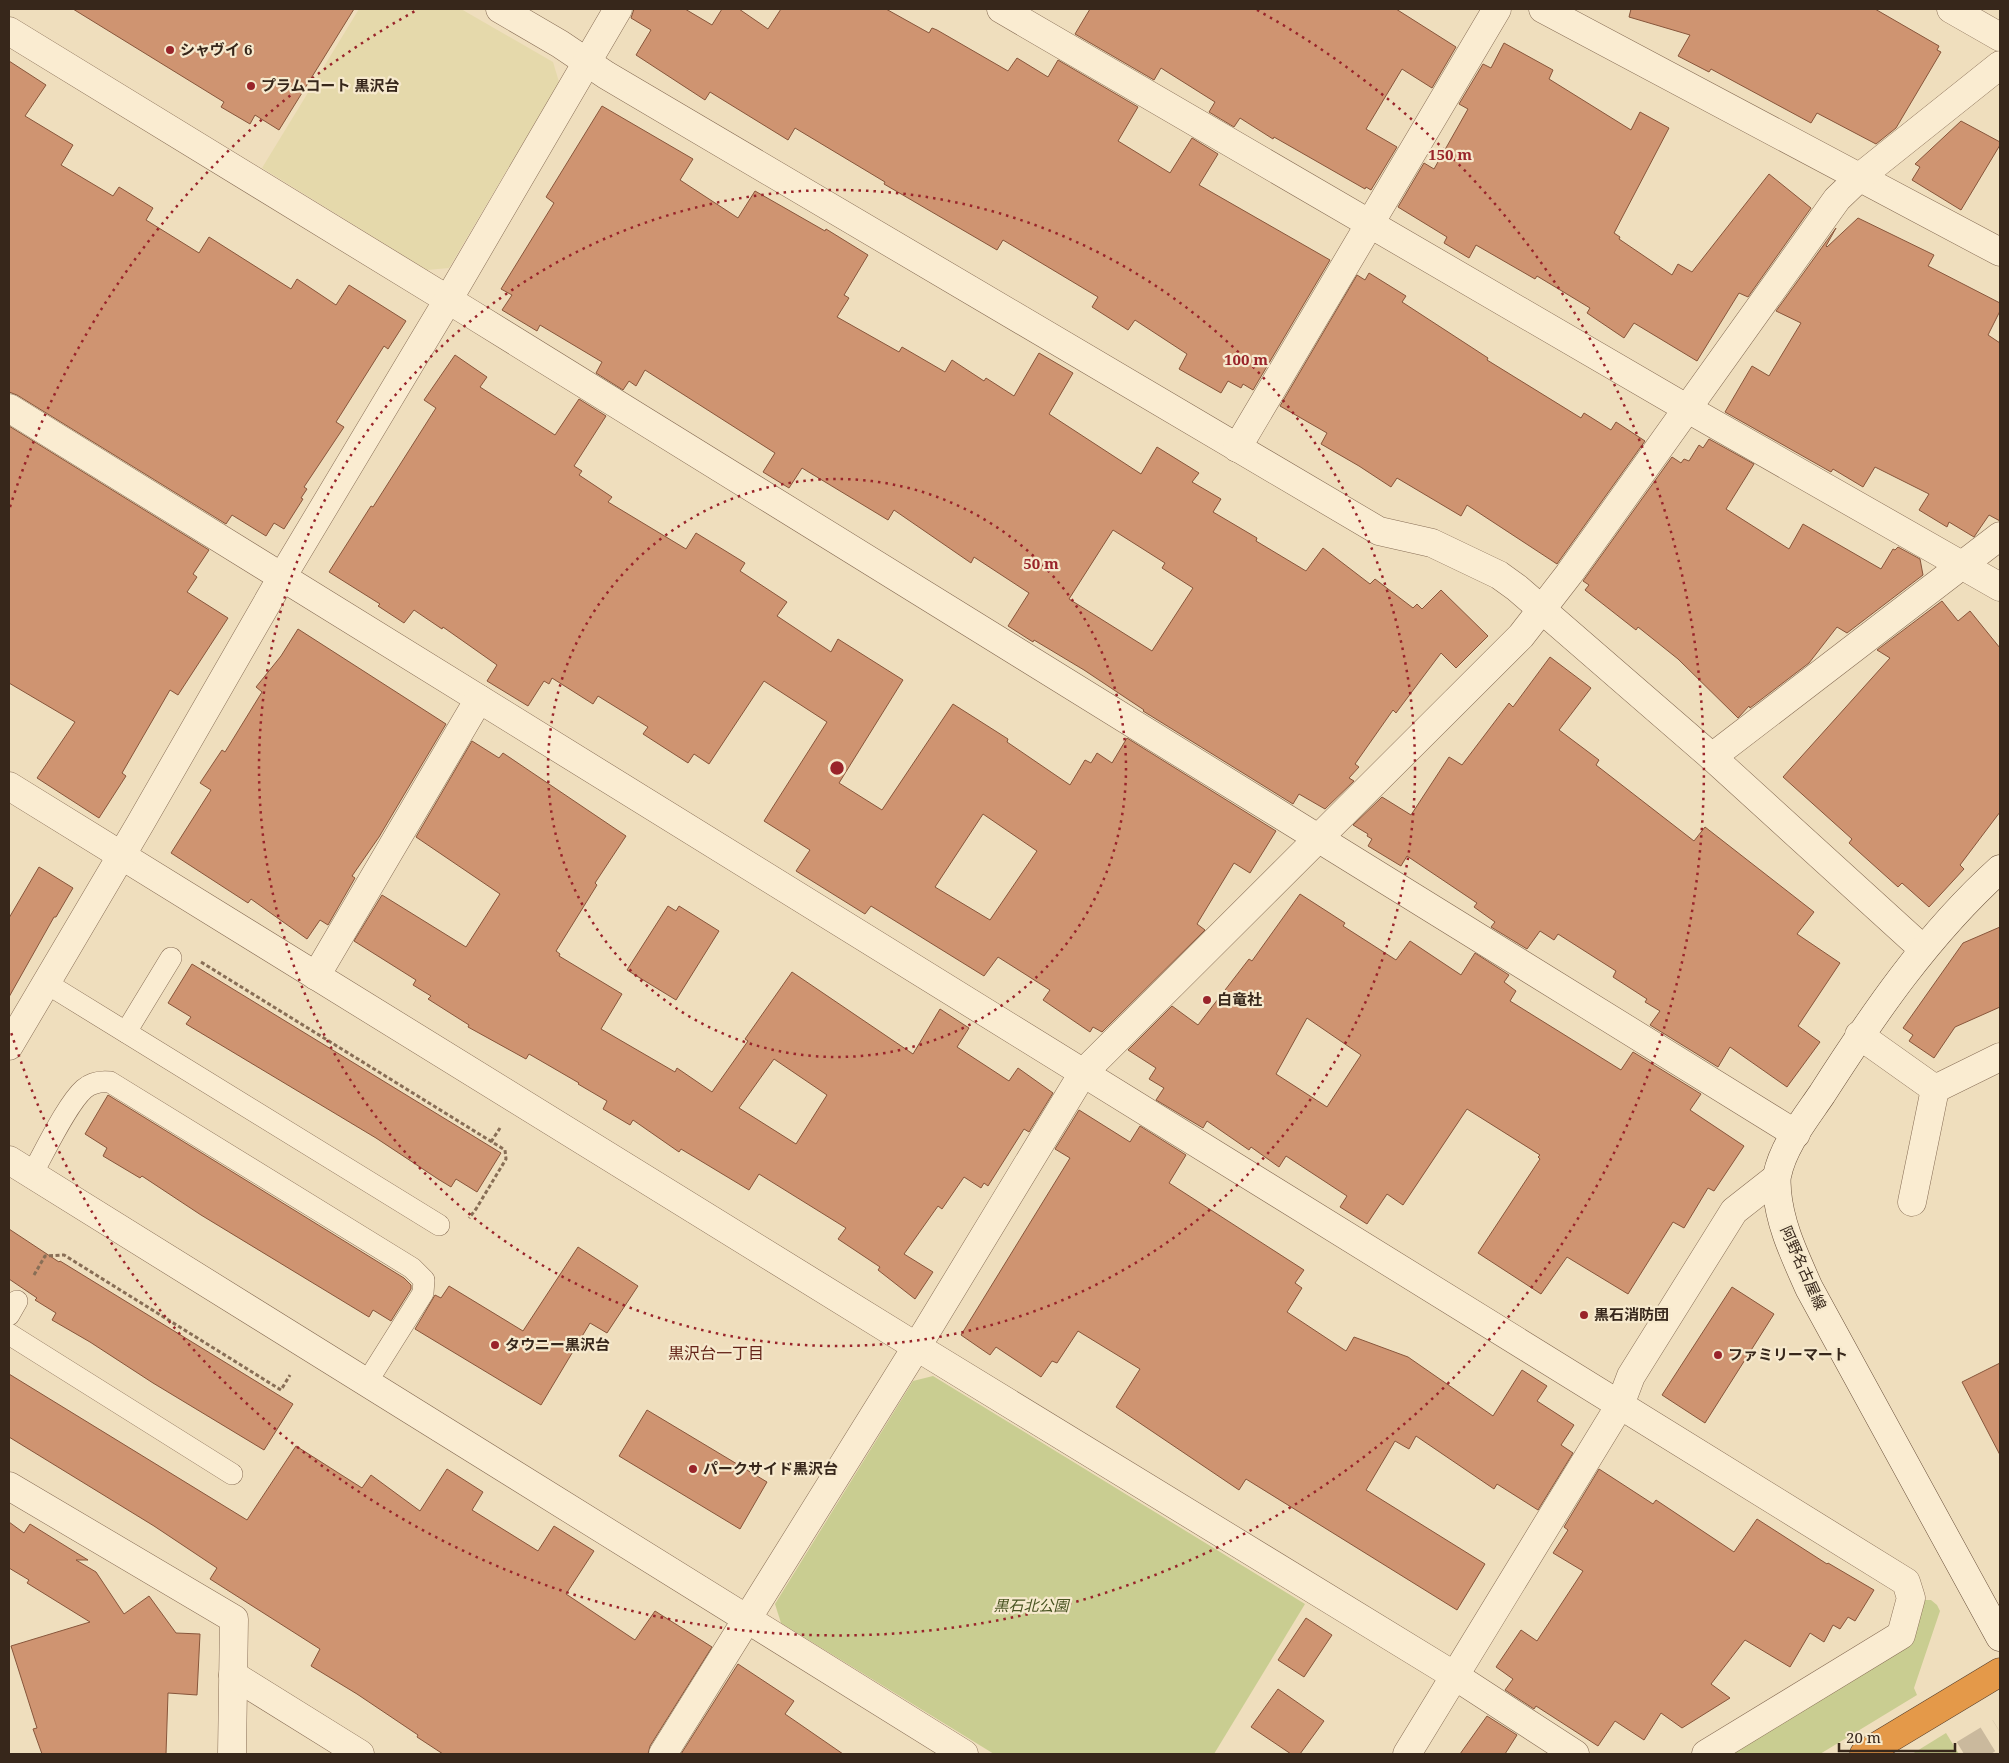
<svg xmlns="http://www.w3.org/2000/svg" width="2009" height="1763" viewBox="0 0 2009 1763" font-family="'Noto Serif','Noto Sans JP',serif">
	<style>
		.farmland { fill: #e5d9ab }
		.green { fill: #c9cd91 }
		.building { fill: #cf9471; stroke: #88563b; fill-rule: evenodd }
		.lines { fill: none; stroke-linecap: round; stroke-linejoin: round }
		.highway-tunnel { stroke: #cab99d; stroke-width: 28; stroke-dasharray: 28 14; stroke-linecap: butt }
		.lane-casing { stroke: #886e56; stroke-width: 22 }
		.street-casing { stroke: #886e56; stroke-width: 29 }
		.secondary-casing { stroke: #694f39; stroke-width: 29 }
		.highway-casing { stroke: #553d2b; stroke-width: 29 }
		.path { stroke: #886e56; stroke-width: 3; stroke-dasharray: 4 2.5; stroke-linecap: butt }
		.lane { stroke: #faecd1; stroke-width: 21 }
		.street { stroke: #faecd1; stroke-width: 28 }
		.secondary { stroke: #faecd1; stroke-width: 28 }
		.highway { stroke: #e49949; stroke-width: 28 }
		.ring { fill: none; stroke: #99242a; stroke-width: 2.5; stroke-dasharray: 2.5 5 }
		.poi-dot { fill: #99242a; stroke: #f6e9cd; stroke-width: 2 }
		.labels { text-anchor: middle; stroke-width: 4.5; stroke-linejoin: round; paint-order: stroke }
		.poi-label { font-size: 15px; font-weight: bold; fill: #37271b; stroke: #f6e9cd; text-anchor: start }
		.street-label { font-size: 15px; fill: #37271b; stroke: #f6e9cd }
		.park-label { font-size: 15px; font-style: italic; fill: #495421; stroke: #f6e9cd }
		.neighbourhood-label { font-size: 16px; fill: #652519; stroke: #f6e9cd }
		.centre { fill: #99242a; stroke: #f6e9cd; stroke-width: 2.5 }
		.ring-label { font-size: 15px; text-anchor: middle; font-weight: bold; fill: #99242a; stroke: #f6e9cd; stroke-width: 4.5; stroke-linejoin: round; paint-order: stroke }
	</style>
	<rect width="100%" height="100%" fill="#efdebd"/>
	<polygon class="farmland" points="359,9 461,9 553,62 559,82 449,268 427,270 262,168"/>
	<g class="green">
		<polygon points="933,1376 1305,1604 1214,1754 994,1754 781,1623 775,1604 913,1381"/>
		<polygon points="1925,1600 1931,1600 1937,1605 1940,1611 1914,1688 1917,1695 1820,1754 1721,1754 1909,1640"/>
		<polygon points="1946,1733 1959,1754 1912,1754"/>
	</g>
	<g class="building">
		<polygon points="73,9 354,9 279,130 255,115 250,124 221,107 224,102"/>
		<polygon points="634,9 685,9 712,25 722,9 739,9 768,29 781,9 886,9 929,33 932,28 937,30 1008,71 1017,58 1048,77 1058,60 1138,107 1118,141 1170,173 1192,138 1218,154 1199,185 1330,260 1253,390 1243,384 1241,388 1228,381 1221,393 1179,369 1187,354 1135,320 1128,330 1092,307 1098,297 1003,240 997,250 884,184 885,182 795,128 788,140 710,92 705,100 636,55 651,30 631,18"/>
		<polygon points="1090,9 1396,9 1456,47 1432,88 1402,69 1366,129 1397,147 1371,190 1366,187 1365,189 1274,137 1273,139 1240,118 1234,127 1209,112 1215,102 1161,68 1154,80 1075,34"/>
		<polygon points="1631,9 1875,9 1939,46 1937,50 1941,52 1896,128 1876,144 1817,113 1811,123 1711,69 1709,72 1678,56 1690,35 1629,17"/>
		<polygon points="1504,43 1553,70 1549,79 1631,130 1640,112 1669,128 1614,233 1620,237 1619,239 1672,275 1678,264 1692,272 1769,174 1811,208 1748,297 1739,293 1697,361 1634,323 1624,338 1587,313 1590,308 1537,276 1535,279 1476,245 1469,258 1444,243 1447,237 1398,207 1424,163 1434,169 1468,109 1459,104 1483,64 1491,68"/>
		<polygon points="9,61 46,85 25,116 73,145 61,165 113,196 119,187 153,208 146,220 199,253 209,237 291,289 297,279 336,305 349,285 406,321 388,349 384,346 336,422 344,427 304,487 307,489 301,498 303,499 284,529 274,523 266,536 232,515 226,524 17,395 9,392"/>
		<path d="M602 106 693 159 680 180 738 218 755 191 825 231 826 229 868 255 844 295 849 298 837 317 899 352 902 347 945 372 952 360 984 381 986 378 1014 396 1039 353 1073 373 1049 414 1141 474 1157 447 1199 473 1192 482 1221 499 1213 512 1257 538 1256 541 1306 571 1323 548 1370 584 1375 579 1413 608 1417 604 1422 609 1441 590 1488 636 1456 668 1441 653 1396 713 1393 710 1355 764 1359 767 1349 778 1354 781 1325 809 1299 794 1293 804 1143 711 1144 710 1084 670 1034 640 1033 642 1008 626 1029 593 974 557 971 563 894 510 888 520 802 468 789 488 763 472 775 453 645 370 636 386 629 381 623 390 596 373 602 362 540 325 537 331 502 310 512 295 501 289 554 203 546 197ZM1113 530 1165 563 1162 568 1193 588 1152 651 1069 599Z"/>
		<polygon points="1961,121 2000,142 2000,145 1961,210 1912,180 1920,167 1915,164"/>
		<polygon points="1858,218 1934,255 1928,266 2000,303 2000,311 1988,335 2000,343 2000,521 1989,515 1974,537 1949,522 1947,527 1919,510 1929,494 1875,467 1863,487 1833,469 1831,472 1725,412 1752,366 1769,376 1801,323 1776,311 1836,228 1826,246 1827,247"/>
		<polygon points="1369,273 1406,296 1402,302 1488,358 1487,360 1581,418 1584,413 1611,430 1616,422 1645,441 1557,564 1467,505 1461,516 1397,478 1391,487 1359,466 1321,444 1327,433 1280,406 1357,275 1365,280"/>
		<path d="M455 355 487 377 480 387 555 435 579 399 606 416 574 466 582 471 579 475 612 497 608 502 686 549 696 533 719 547 745 563 740 571 787 602 777 616 831 652 838 639 903 680 839 783 882 810 953 704 1008 739 1007 742 1070 785 1085 760 1091 763 1097 753 1112 763 1127 738 1276 831 1250 873 1234 863 1197 924 1205 930 1102 1032 1093 1027 1090 1032 1043 1000 1050 990 998 957 984 976 871 906 865 914 796 871 810 850 764 821 827 722 764 681 709 764 694 754 688 763 643 734 648 727 598 696 593 704 552 678 549 684 544 681 528 706 487 681 497 665 443 627 442 629 414 610 404 623 378 606 380 604 329 572 371 506 373 507 436 408 424 400ZM983 814 1037 851 990 920 935 887Z"/>
		<polygon points="9,426 209,550 193,574 197,577 187,592 228,618 178,695 170,690 122,773 126,776 99,818 37,778 75,722 9,683"/>
		<polygon points="1709,439 1754,464 1726,509 1789,549 1803,524 1881,569 1893,549 1895,550 1898,547 1920,559 1923,575 1847,633 1837,627 1809,663 1750,708 1749,706 1738,718 1678,659 1638,627 1636,630 1585,590 1589,585 1583,581 1672,457 1681,463 1684,459 1689,461 1699,445 1703,448"/>
		<polygon points="1942,601 1958,621 1970,611 2000,648 2000,812 1960,865 1964,869 1929,907 1902,883 1898,887 1849,843 1852,839 1783,777 1890,658 1877,650"/>
		<polygon points="298,629 446,724 379,837 352,876 355,878 328,925 320,920 307,939 251,899 248,903 171,853 211,790 200,783 222,750 225,752 262,692 256,687 281,656"/>
		<polygon points="1550,657 1591,688 1559,730 1599,760 1596,765 1694,841 1705,827 1814,912 1797,934 1840,963 1798,1026 1820,1042 1787,1087 1730,1047 1718,1067 1650,1025 1660,1011 1645,1002 1647,999 1613,977 1616,971 1558,934 1554,940 1540,931 1527,949 1491,927 1495,922 1474,907 1477,903 1407,856 1401,866 1368,846 1372,839 1367,836 1368,834 1353,825 1382,797 1411,815 1449,757 1462,765 1509,703 1513,707"/>
		<path d="M472 741 499 758 503 753 626 836 595 883 597 885 556 951 560 954 559 956 622 994 601 1029 675 1072 677 1068 712 1092 748 1041 745 1039 792 972 913 1054 940 1009 969 1028 957 1047 1009 1081 1018 1068 1053 1093 1029 1132 1024 1129 988 1186 984 1183 981 1188 964 1177 942 1209 938 1206 904 1254 933 1272 915 1299 878 1270 880 1267 838 1239 846 1228 759 1174 749 1190 681 1149 679 1152 633 1120 630 1125 603 1109 607 1101 578 1084 579 1083 529 1054 526 1059 468 1027 469 1025 428 999 431 996 413 985 416 980 354 941 382 895 466 947 500 894 416 837ZM774 1059 827 1095 796 1144 739 1108Z"/>
		<polygon points="39,867 73,888 56,917 54,917 9,997 9,918"/>
		<path d="M1300 894 1345 923 1343 926 1396 960 1410 941 1461 975 1475 953 1509 975 1504 982 1516 991 1510 1001 1621 1070 1633 1052 1701 1094 1690 1110 1744 1146 1714 1191 1708 1188 1684 1228 1673 1222 1628 1294 1567 1257 1541 1294 1478 1253 1540 1159 1538 1157 1540 1155 1467 1109 1403 1205 1387 1194 1367 1224 1340 1207 1347 1196 1286 1156 1279 1167 1251 1147 1249 1150 1207 1121 1203 1128 1156 1100 1164 1088 1149 1079 1156 1068 1128 1050 1172 1006 1198 1025 1249 959 1252 961ZM1307 1018 1361 1055 1327 1107 1276 1074Z"/>
		<polygon points="668,906 676,911 679,906 719,931 676,1000 627,970"/>
		<polygon points="2000,927 2000,1007 1955,1027 1934,1058 1909,1041 1913,1035 1903,1028 1963,943"/>
		<polygon points="192,964 501,1153 477,1192 456,1179 451,1187 438,1179 376,1138 186,1024 191,1017 168,1003"/>
		<polygon points="108,1095 404,1278 411,1285 411,1289 391,1321 373,1310 369,1317 201,1215 142,1176 140,1178 103,1156 107,1148 85,1134"/>
		<polygon points="1079,1110 1130,1142 1140,1126 1186,1155 1169,1183 1304,1270 1295,1283 1302,1288 1287,1312 1346,1351 1354,1337 1408,1357 1493,1416 1522,1370 1547,1386 1537,1401 1574,1425 1561,1445 1573,1453 1538,1510 1497,1484 1494,1489 1416,1436 1409,1449 1395,1441 1366,1490 1485,1564 1457,1610 1246,1479 1239,1490 1116,1407 1140,1369 1078,1331 1057,1363 1052,1361 1041,1377 996,1347 990,1355 961,1335 1070,1158 1055,1149"/>
		<polygon points="9,1229 59,1262 60,1261 293,1404 264,1450 153,1383 90,1342 52,1320 56,1313 35,1300 37,1298 9,1279"/>
		<polygon points="578,1247 638,1286 607,1333 590,1323 541,1405 415,1329 435,1295 441,1298 449,1286 523,1331"/>
		<polygon points="1732,1287 1774,1314 1705,1423 1662,1395"/>
		<polygon points="2000,1363 2000,1455 1962,1382"/>
		<polygon points="9,1374 247,1520 296,1446 362,1488 371,1475 420,1511 447,1469 483,1492 472,1510 538,1551 554,1526 594,1551 566,1594 635,1640 655,1611 712,1647 650,1746 648,1754 443,1754 417,1737 418,1735 357,1694 311,1666 320,1649 210,1579 217,1568 154,1526 9,1437"/>
		<polygon points="647,1410 767,1482 740,1529 619,1456"/>
		<polygon points="1599,1469 1653,1504 1656,1500 1734,1552 1757,1519 1827,1564 1828,1563 1874,1590 1855,1621 1848,1617 1840,1629 1833,1625 1824,1642 1810,1633 1790,1667 1745,1640 1711,1684 1730,1698 1682,1728 1661,1713 1644,1740 1615,1721 1598,1746 1536,1706 1534,1709 1505,1690 1513,1679 1496,1667 1521,1630 1537,1641 1583,1571 1553,1553 1568,1530 1564,1527"/>
		<polygon points="9,1522 24,1533 30,1524 88,1560 76,1560 96,1572 124,1614 149,1596 176,1633 200,1634 197,1695 168,1693 166,1754 42,1754 33,1729 37,1728 11,1646 90,1622 27,1583 29,1580 9,1568"/>
		<polygon points="1306,1618 1332,1635 1304,1677 1278,1660"/>
		<polygon points="738,1664 794,1701 785,1714 843,1754 681,1754"/>
		<polygon points="1278,1689 1324,1721 1300,1754 1291,1754 1251,1727"/>
		<polygon points="1487,1716 1517,1735 1505,1754 1460,1754"/>
	</g>
	<g class="lines">
		<polyline class="highway-tunnel" points="1964,1754 2000,1732"/>
		<defs>
			<g id="lane">
				<polyline points="46,983 439,1225"/>
				<polyline points="126,1032 171,958"/>
				<path d="M32 1174C44 1153 67 1104 84 1089 91 1083 101 1081 110 1082L412 1268 424 1280 423 1293 367 1382"/>
				<polyline points="9,1315 17,1301"/>
				<polyline points="9,1334 232,1474"/>
			</g>
			<g id="street">
				<polyline points="500,9 560,44 606,75 1379,531 1432,543 1499,575 1517,588 1712,757 1923,949"/>
				<polyline points="1001,9 1688,409 2000,587"/>
				<polyline points="1543,9 2000,252"/>
				<polyline points="1951,9 2000,37"/>
				<polyline points="9,31 473,315 1796,1134"/>
				<polyline points="9,408 1906,1582 1911,1598 1901,1635 1706,1754"/>
				<polyline points="1237,448 1497,9"/>
				<polyline points="1712,757 2000,536"/>
				<polyline points="9,786 917,1347 1455,1676 1575,1754"/>
				<polyline points="316,976 479,699"/>
				<polyline points="1859,1035 1935,1089 2000,1057"/>
				<polyline points="9,1046 140,824 282,577 448,300 618,9"/>
				<polyline points="9,1160 964,1754"/>
				<polyline points="1912,1202 1935,1089"/>
				<polyline points="9,1486 234,1619 232,1754"/>
				<polyline points="233,1675 360,1754"/>
				<polyline points="663,1754 927,1330 1083,1073 1521,636 1569,574 1837,199 1861,176 2000,65"/>
				<polyline points="1407,1754 1620,1405 1631,1376 1734,1211 1776,1178"/>
			</g>
			<path id="secondary" d="M2000 869C1928 934 1874 1013 1822 1094 1805 1119 1783 1146 1777 1176 1776 1181 1777 1186 1777 1191 1780 1226 1795 1256 1809 1288L2000 1637"/>
			<polyline id="highway" points="1864,1754 2000,1672"/>
		</defs>
		<use href="#lane" class="lane-casing"/>
		<use href="#street" class="street-casing"/>
		<use href="#secondary" class="secondary-casing"/>
		<use href="#highway" class="highway-casing"/>
		<g class="path">
			<polyline points="201,962 505,1150 506,1159 476,1209 469,1218"/>
			<polyline points="491,1142 500,1128"/>
			<polyline points="34,1275 45,1256 64,1255 281,1390 290,1375"/>
		</g>
		<use href="#lane" class="lane"/>
		<use href="#street" class="street"/>
		<use href="#secondary" class="secondary"/>
		<use href="#highway" class="highway"/>
	</g>
	<g class="ring">
		<circle cx="837" cy="768" r="289"/>
		<circle cx="837" cy="768" r="578"/>
		<path d="M10 507A867 867 0 0 1 417 10M1257 10A867 867 0 1 1 10 1029"/>
	</g>
	<g class="poi-dot">
		<circle cx="170" cy="50" r="5"/>
		<circle cx="251" cy="86" r="5"/>
		<circle cx="1207" cy="1000" r="5"/>
		<circle cx="1584" cy="1315" r="5"/>
		<circle cx="495" cy="1345" r="5"/>
		<circle cx="1718" cy="1355" r="5"/>
		<circle cx="693" cy="1469" r="5"/>
	</g>
	<g class="labels">
		<g class="poi-label">
			<text x="180" y="55">シャヴイ 6</text>
			<text x="261" y="91">プラムコート 黒沢台</text>
			<text x="1217" y="1005">白竜社</text>
			<text x="1594" y="1320">黒石消防団</text>
			<text x="505" y="1350">タウニー黒沢台</text>
			<text x="1728" y="1360">ファミリーマート</text>
			<text x="703" y="1474">パークサイド黒沢台</text>
		</g>
		<g class="street-label">
			<text transform="translate(1803 1268) rotate(66)" y="5">阿野名古屋線</text>
		</g>
		<g class="park-label">
			<text x="1031" y="1611">黒石北公園</text>
		</g>
		<g class="neighbourhood-label">
			<text x="716" y="1359">黒沢台一丁目</text>
		</g>
	</g>
	<circle cx="837" cy="768" r="8" class="centre"/>
	<g class="ring-label">
		<text x="1450" y="160">150 m</text>
		<text x="1246" y="365">100 m</text>
		<text x="1041" y="569">50 m</text>
	</g>
	<rect width="2009" height="1763" fill="none" stroke="#37271b" stroke-width="20"/>
	<path d="M1839 1743v8h116v-8" fill="none" stroke="#37271b" stroke-width="2.5"/>
	<text x="1846" y="1743" font-size="15" fill="#37271b" stroke="#f6e9cd" stroke-width="4" paint-order="stroke">20 m</text>
</svg>
